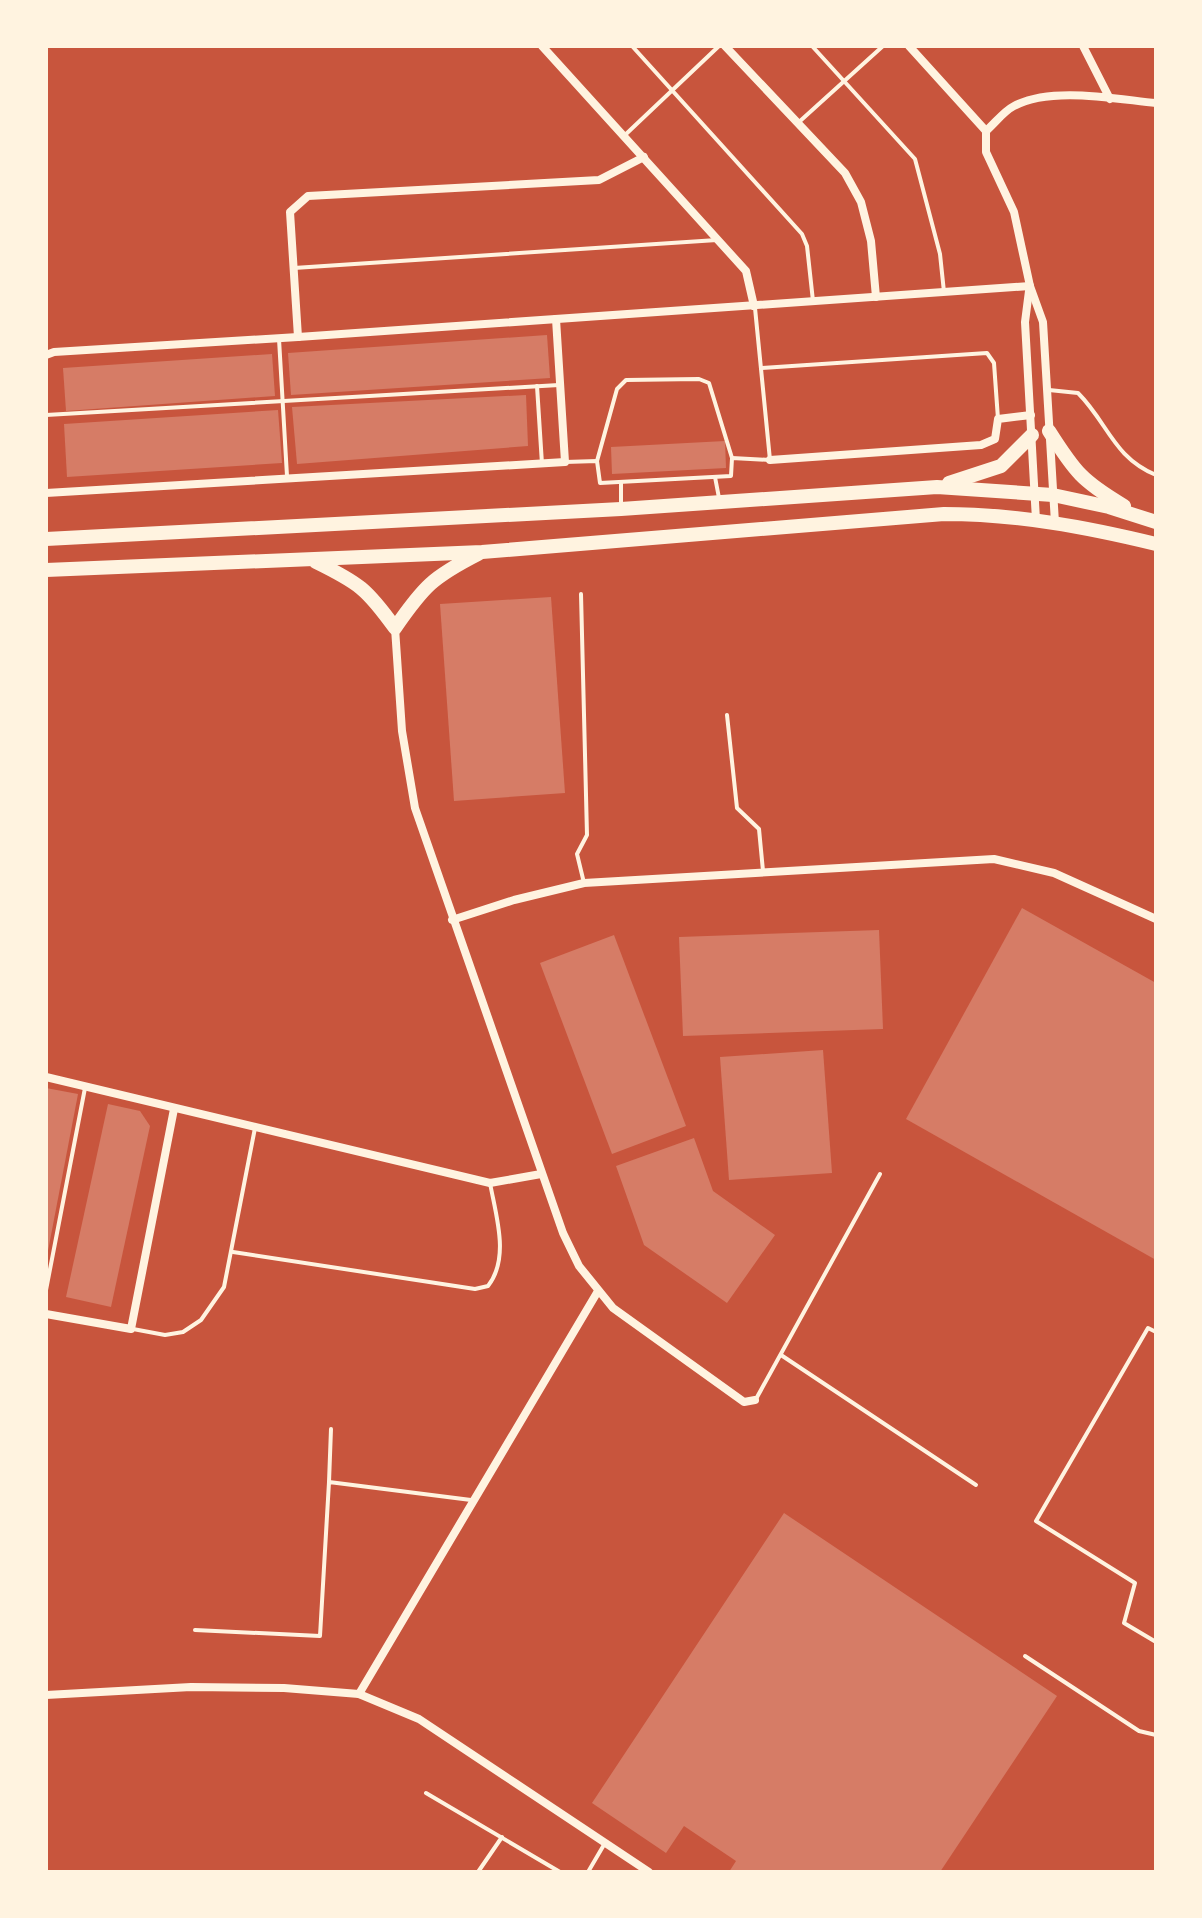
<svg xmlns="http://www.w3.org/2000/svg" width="1202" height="1918" viewBox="0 0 1202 1918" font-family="Lato,sans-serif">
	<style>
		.building { fill: #d67c66 }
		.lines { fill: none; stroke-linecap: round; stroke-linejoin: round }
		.service { stroke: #fff3e0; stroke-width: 4 }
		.minor { stroke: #fff3e0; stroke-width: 8 }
		.primary { stroke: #fff3e0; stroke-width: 14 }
	</style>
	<rect width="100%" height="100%" fill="#c8553d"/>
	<g class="building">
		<polygon points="547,335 550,378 291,395 288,353"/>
		<polygon points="272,354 275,396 66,411 63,368"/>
		<polygon points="526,395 528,446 297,464 292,407"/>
		<polygon points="278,410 282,463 67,477 64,424"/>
		<polygon points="725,441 726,468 612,474 611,447"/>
		<polygon points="551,597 565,793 454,801 440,604"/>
		<polygon points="1022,908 1156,983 1156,1260 906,1119"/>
		<polygon points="879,930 883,1029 683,1036 679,937"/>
		<polygon points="614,935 686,1126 612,1154 540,963"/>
		<polygon points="823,1050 832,1173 729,1180 720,1057"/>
		<polygon points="46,1088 78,1094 47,1256 46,1256"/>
		<polygon points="108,1104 140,1111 150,1126 111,1307 66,1297"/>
		<polygon points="694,1138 713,1191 775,1235 727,1303 644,1245 616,1166"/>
		<polygon points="784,1513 1057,1696 940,1872 729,1872 736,1861 684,1826 666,1853 592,1803"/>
	</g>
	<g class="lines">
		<g class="service">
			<polyline points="632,46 802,234 807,246 813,301"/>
			<polyline points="812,46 915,159 940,254 944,292"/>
			<polyline points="799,122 883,46"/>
			<polyline points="625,135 719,46"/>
			<polyline points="294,268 717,240"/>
			<polyline points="279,339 287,476"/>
			<polyline points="761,368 987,353 994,363 998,419"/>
			<polyline points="537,386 542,464"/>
			<path d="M1049 390 1078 393C1108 423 1113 457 1156 475"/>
			<polyline points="46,415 559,385"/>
			<polyline points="597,461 617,389 626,380 699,379 709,383 732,458"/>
			<polyline points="565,462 597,461 600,483 731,476 732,458 770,460 755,308"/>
			<polyline points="715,477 719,498"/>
			<polyline points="621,506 621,482"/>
			<polyline points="581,594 587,835 577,854 584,883"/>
			<polyline points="727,715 737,808 759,829 763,871"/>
			<path d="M233 1252 475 1289 488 1286C510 1258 496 1216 490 1183"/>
			<polyline points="46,1290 85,1088"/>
			<polyline points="133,1329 165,1335 183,1332 201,1320 224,1287 255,1128"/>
			<polyline points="1156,1332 1148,1328 1036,1521 1135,1583 1124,1623 1156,1642"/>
			<polyline points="781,1355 976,1485"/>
			<polyline points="756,1399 880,1174"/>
			<polyline points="329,1482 331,1429"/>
			<polyline points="195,1630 320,1636 329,1482 471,1500"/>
			<polyline points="1025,1656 1139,1731 1156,1735"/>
			<polyline points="426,1793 560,1872"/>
			<polyline points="478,1872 502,1837"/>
			<polyline points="588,1872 605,1843"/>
		</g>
		<g class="minor">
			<polyline points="542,46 746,271 754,306"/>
			<polyline points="725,46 845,173 861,202 871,241 876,297"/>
			<polyline points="909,46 986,131"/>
			<polyline points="1083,46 1110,99"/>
			<polyline points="1029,291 1025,322 1036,520"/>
			<polyline points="298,337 290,212 308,196 599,180 644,157"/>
			<polyline points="46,355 54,352 298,337 1030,286"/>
			<polyline points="770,460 981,445 995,439 998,419 1031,415"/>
			<polyline points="46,493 565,462 556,319"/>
			<path d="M1055 523 1043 322 1030 286 1014 212 986 152V131C995 123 1004 111 1014 106 1051 86 1115 99 1156 103"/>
			<polyline points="395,628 402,731 415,808 563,1233 579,1266 613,1308 744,1402 755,1400"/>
			<polyline points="452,920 514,900 584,883 994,859 1054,873 1156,919"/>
			<polyline points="46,1077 490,1183 541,1174"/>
			<polyline points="46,1314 131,1329 174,1109"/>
			<polyline points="359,1694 598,1291"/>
			<polyline points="46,1695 191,1687 284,1688 359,1694 419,1719 649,1872"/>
		</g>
		<g class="primary">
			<path d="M1049 431C1075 472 1082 481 1124 506"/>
			<polyline points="949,483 1001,466 1032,435"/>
			<polyline points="46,539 621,509 937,487 1053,495 1109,507 1156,522"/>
			<path d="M316 562C359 583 367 589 395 628 424 586 433 577 478 554"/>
			<path d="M46 570 482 552 944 514C1016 514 1086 527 1156 544"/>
		</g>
	</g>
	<rect width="1202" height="1918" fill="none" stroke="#fff3e0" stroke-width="96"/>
</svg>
